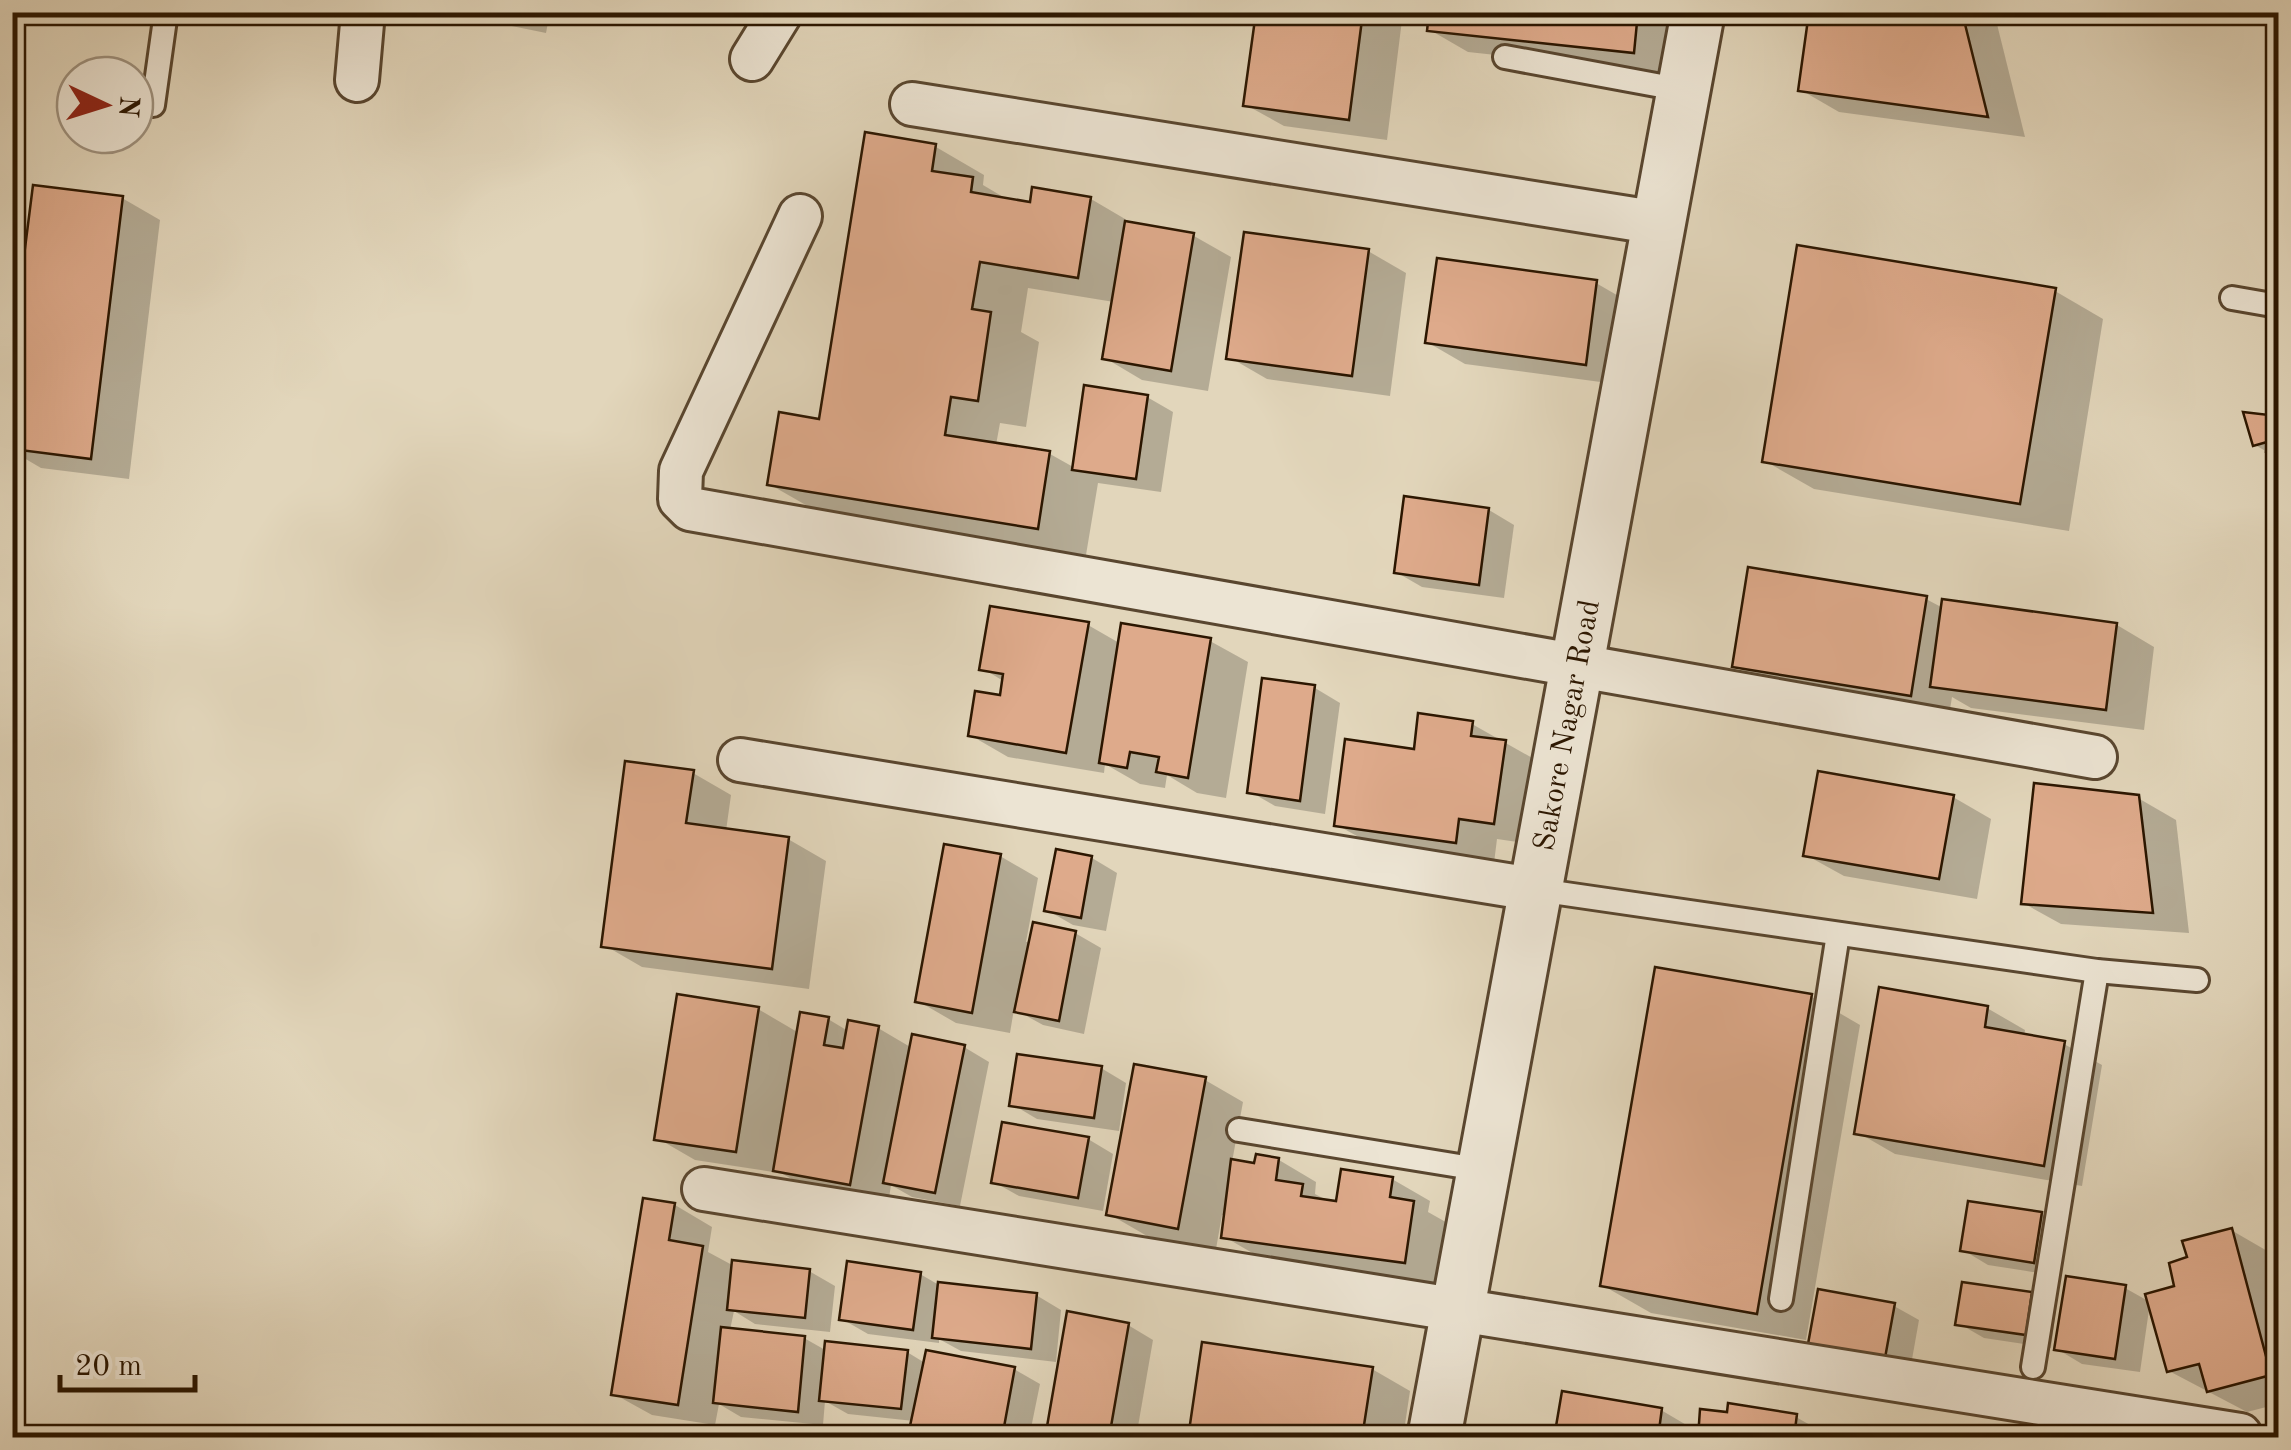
<svg xmlns="http://www.w3.org/2000/svg" width="2291" height="1450" viewBox="0 0 2291 1450" font-family="'Old Standard TT',serif">
	<style>
		.shadow { fill: #0003 }
		.building { fill: #deaa8b; stroke: #2b1600; stroke-width: 2.5 }
		.lines { fill: none; stroke-linecap: round; stroke-linejoin: round }
		.service-casing { stroke: #59462f; stroke-width: 28 }
		.minor-casing { stroke: #59462f; stroke-width: 48 }
		.tertiary-casing { stroke: #59462f; stroke-width: 58 }
		.service { stroke: #ece4d3; stroke-width: 22 }
		.minor { stroke: #ece4d3; stroke-width: 42 }
		.tertiary { stroke: #ece4d3; stroke-width: 52 }
		.labels { text-anchor: middle; stroke-width: 8; stroke-linejoin: round; paint-order: stroke }
		.street-label { font-size: 30px; fill: #2b1600; stroke: #ece4d3 }
	</style>
	<rect width="100%" height="100%" fill="#e2d6bb"/>
	<filter id="stains"><feTurbulence type="fractalNoise" baseFrequency=".002" numOctaves="4"/><feColorMatrix values="0 0 0 0 .2 0 0 0 0 .09 0 0 0 0 .02 0 0 0 .5 -.17"/></filter>
	<radialGradient id="worn" r=".72"><stop offset=".6" stop-color="#630" stop-opacity="0"/><stop offset="1" stop-color="#630" stop-opacity=".3"/></radialGradient>
	<g class="shadow">
		<polygon points="476,12 550,12 546,33 492,22"/>
		<polygon points="1258,12 1403,12 1387,140 1284,126 1246,105"/>
		<polygon points="1431,12 1678,12 1672,74 1468,52 1430,30"/>
		<polygon points="1811,12 1994,12 2025,137 1839,112 1801,90"/>
		<polygon points="867,135 936,147 984,175 983,185 1010,201 1033,205 1091,199 1137,226 1194,236 1231,257 1208,391 1142,380 1105,358 1114,302 1028,288 1021,332 1039,342 1026,427 1000,423 996,445 1050,454 1075,468 1147,397 1173,412 1161,492 1098,483 1086,555 818,512 769,484 821,422"/>
		<polygon points="122,198 160,220 129,479 41,468 12,451 12,372"/>
		<polygon points="1368,251 1406,273 1390,396 1267,379 1229,357"/>
		<polygon points="1596,283 1634,305 1623,385 1465,364 1427,342"/>
		<polygon points="2055,291 2103,319 2069,531 1814,489 1765,461"/>
		<polygon points="2246,415 2278,419 2278,458 2255,445"/>
		<polygon points="1489,510 1514,525 1504,598 1422,587 1396,572"/>
		<polygon points="1926,599 1943,608 2117,625 2154,647 2144,730 1971,708 1952,697 1949,716 1773,688 1735,666"/>
		<polygon points="1088,625 1121,644 1210,641 1248,662 1226,798 1197,793 1167,775 1165,788 1140,784 1105,764 1104,773 1008,757 970,735 1002,698 1005,682 982,668"/>
		<polygon points="1315,688 1340,703 1325,814 1275,806 1249,791"/>
		<polygon points="1472,724 1543,764 1532,844 1497,839 1494,863 1375,846 1337,825 1416,752"/>
		<polygon points="693,773 731,795 726,831 788,839 826,861 809,989 642,967 604,945"/>
		<polygon points="1953,797 1991,819 1977,899 1844,876 1806,855"/>
		<polygon points="2138,798 2176,820 2189,933 2061,924 2023,903"/>
		<polygon points="1058,852 1092,858 1117,873 1106,931 1073,925 1047,910"/>
		<polygon points="1000,856 1038,878 1026,942 1075,933 1101,948 1084,1034 1043,1025 1014,1009 1010,1033 956,1023 918,1001"/>
		<polygon points="1657,970 1812,997 1860,1025 1806,1340 1651,1313 1602,1285"/>
		<polygon points="1987,1008 2025,1030 2024,1037 2064,1044 2102,1065 2082,1186 1895,1154 1857,1132"/>
		<polygon points="758,1009 799,1033 828,1019 848,1031 878,1028 912,1048 964,1047 989,1062 960,1206 912,1197 891,1185 888,1205 813,1191 774,1169 773,1172 695,1160 657,1138"/>
		<polygon points="1101,1068 1126,1083 1119,1131 1037,1119 1012,1104"/>
		<polygon points="1205,1080 1243,1102 1232,1162 1256,1166 1279,1160 1316,1182 1315,1194 1330,1202 1338,1204 1392,1179 1430,1201 1428,1212 1451,1225 1443,1284 1261,1258 1223,1236 1226,1216 1222,1215 1216,1249 1147,1236 1109,1214"/>
		<polygon points="1088,1139 1113,1154 1103,1211 1019,1196 994,1182"/>
		<polygon points="675,1205 712,1227 708,1252 734,1266 809,1271 835,1286 830,1332 755,1324 734,1311 730,1330 804,1338 827,1351 907,1352 925,1363 1014,1369 1040,1384 1029,1438 936,1438 914,1421 848,1414 825,1401 823,1425 741,1417 719,1404 715,1425 652,1415 614,1394"/>
		<polygon points="2041,1214 2067,1229 2059,1276 1988,1265 1963,1250"/>
		<polygon points="2231,1230 2269,1252 2278,1287 2278,1404 2247,1412 2169,1371 2150,1303 2140,1372 2082,1364 2057,1349 2125,1288 2150,1302 2177,1288 2190,1259"/>
		<polygon points="920,1274 939,1285 1036,1295 1061,1310 1056,1362 961,1351 939,1339 939,1343 868,1334 842,1319"/>
		<polygon points="2031,1295 2056,1309 2051,1348 1984,1338 1958,1323"/>
		<polygon points="1894,1306 1919,1320 1908,1382 1834,1368"/>
		<polygon points="1128,1325 1153,1340 1136,1438 1047,1438"/>
		<polygon points="1372,1369 1410,1391 1403,1438 1191,1438"/>
		<polygon points="1661,1410 1700,1433 1796,1417 1833,1438 1557,1438"/>
	</g>
	<g class="building">
		<polygon points="1256,12 1363,12 1349,120 1243,106"/>
		<polygon points="1429,12 1638,12 1634,53 1427,31"/>
		<polygon points="1809,12 1962,12 1988,117 1798,91"/>
		<polygon points="865,132 936,144 932,171 973,177 971,192 1030,202 1032,187 1091,197 1078,278 980,262 972,309 991,312 978,401 951,397 945,435 1050,451 1038,529 767,485 779,412 819,419"/>
		<polygon points="33,185 123,196 91,459 12,449 12,351"/>
		<polygon points="1125,221 1194,233 1171,371 1102,359"/>
		<polygon points="1244,232 1369,249 1352,376 1226,359"/>
		<polygon points="1797,245 2056,288 2020,504 1762,462"/>
		<polygon points="1437,258 1597,280 1586,365 1425,343"/>
		<polygon points="1084,385 1148,395 1136,479 1072,470"/>
		<polygon points="2243,412 2278,416 2278,515 2270,514 2276,457 2266,452 2267,442 2253,446"/>
		<polygon points="1404,496 1489,508 1479,585 1394,573"/>
		<polygon points="1748,567 1927,596 1911,696 1732,667"/>
		<polygon points="1942,599 2117,623 2106,710 1930,687"/>
		<polygon points="990,606 1089,622 1066,753 968,736 975,691 1000,695 1003,674 979,670"/>
		<polygon points="1121,623 1211,638 1188,778 1156,772 1159,757 1130,752 1127,768 1099,763"/>
		<polygon points="1262,678 1315,685 1300,801 1247,793"/>
		<polygon points="1418,713 1473,721 1471,736 1506,740 1494,824 1459,819 1456,843 1334,826 1345,739 1414,749"/>
		<polygon points="625,761 694,770 686,823 789,837 772,969 601,947"/>
		<polygon points="1818,771 1954,795 1939,879 1803,856"/>
		<polygon points="2034,783 2139,795 2153,913 2021,904"/>
		<polygon points="944,844 1001,854 972,1013 915,1002"/>
		<polygon points="1056,849 1092,856 1081,918 1044,911"/>
		<polygon points="1033,922 1076,931 1059,1021 1014,1012"/>
		<polygon points="1655,967 1812,994 1757,1314 1600,1286"/>
		<polygon points="1879,987 1988,1006 1985,1027 2065,1041 2044,1166 1854,1134"/>
		<polygon points="677,994 759,1007 736,1152 654,1140"/>
		<polygon points="800,1012 829,1017 824,1045 843,1048 848,1020 879,1026 850,1185 773,1171"/>
		<polygon points="912,1034 965,1045 935,1193 883,1183"/>
		<polygon points="1017,1054 1102,1066 1094,1118 1009,1106"/>
		<polygon points="1134,1064 1206,1077 1178,1229 1106,1215"/>
		<polygon points="1002,1122 1089,1137 1078,1198 991,1183"/>
		<polygon points="1256,1154 1279,1158 1276,1180 1303,1184 1301,1196 1336,1201 1341,1169 1393,1177 1390,1197 1414,1201 1405,1263 1221,1238 1231,1159 1254,1163"/>
		<polygon points="643,1198 675,1203 669,1240 703,1246 678,1405 611,1395"/>
		<polygon points="1968,1201 2042,1212 2034,1263 1960,1251"/>
		<polygon points="2232,1228 2271,1375 2207,1392 2199,1364 2167,1372 2145,1294 2174,1286 2169,1263 2187,1257 2182,1241"/>
		<polygon points="732,1260 810,1269 805,1318 727,1310"/>
		<polygon points="847,1261 921,1272 913,1330 839,1320"/>
		<polygon points="2066,1276 2126,1285 2115,1359 2054,1350"/>
		<polygon points="938,1282 1037,1293 1031,1349 932,1338"/>
		<polygon points="1962,1282 2032,1292 2026,1335 1955,1325"/>
		<polygon points="1818,1289 1895,1303 1883,1369 1806,1355"/>
		<polygon points="1067,1311 1129,1323 1109,1438 1045,1438"/>
		<polygon points="721,1327 805,1336 798,1412 713,1403"/>
		<polygon points="825,1341 908,1350 901,1409 819,1401"/>
		<polygon points="1202,1342 1373,1367 1362,1438 1188,1438"/>
		<polygon points="926,1350 1015,1367 1002,1438 973,1438 910,1426"/>
		<polygon points="1562,1391 1662,1408 1658,1438 1554,1438"/>
		<polygon points="1728,1403 1797,1414 1794,1438 1698,1438 1700,1409 1727,1412"/>
	</g>
	<g class="lines">
		<defs>
			<g id="service">
				<polyline points="1505,57 1683,90"/>
				<polyline points="153,105 166,12"/>
				<polyline points="2232,298 2278,306"/>
				<polyline points="1538,890 2097,971 2197,980"/>
				<polyline points="1239,1130 1484,1170"/>
				<polyline points="1781,1299 1838,934"/>
				<polyline points="2033,1367 2097,971"/>
			</g>
			<g id="minor">
				<polyline points="752,59 781,12"/>
				<polyline points="357,80 363,12"/>
				<polyline points="912,104 1659,223"/>
				<polyline points="800,216 681,471 680,499 690,509 2095,757"/>
				<polyline points="740,760 1538,890"/>
				<polyline points="704,1189 2240,1435"/>
			</g>
			<g id="tertiary">
				<path id="s1" d="M1434 1438 1698 12"/>
			</g>
		</defs>
		<use href="#service" class="service-casing"/>
		<use href="#minor" class="minor-casing"/>
		<use href="#tertiary" class="tertiary-casing"/>
		<use href="#service" class="service"/>
		<use href="#minor" class="minor"/>
		<use href="#tertiary" class="tertiary"/>
	</g>
	<g class="labels">
		<g class="street-label">
			<text dy="10" stroke="none"><textPath href="#s1" startOffset="725">Sakore Nagar Road</textPath></text>
		</g>
	</g>
	<rect width="2291" height="1450" fill="none" stroke="#e2d6bb" stroke-width="50"/>
	<rect x="15" y="15" width="2261" height="1420" fill="none" stroke="#2b1600" stroke-width="5"/>
	<rect x="25" y="25" width="2241" height="1400" fill="none" stroke="#2b1600" stroke-width="2.5"/>
	<g transform="translate(105 105) rotate(94)"><circle r="48" fill="#ece4d3" stroke="#9f927f" stroke-width="2.5"/>
	<path d="M0-8L18 38L0 25L-18 38Z" fill="#8f2418"/>
	<text y="-15" font-size="28" font-weight="bold" text-anchor="middle" fill="#2b1600">N</text>
	</g>
	<path d="M60 1375v15h135v-15" fill="none" stroke="#2b1600" stroke-width="5"/>
	<text x="75" y="1375" font-size="30" fill="#2b1600" stroke="#ece4d3" stroke-width="8" paint-order="stroke">20 m</text>
	<rect width="100%" height="100%" filter="url(#stains)"/>
	<rect width="100%" height="100%" fill="url(#worn)"/>
</svg>
